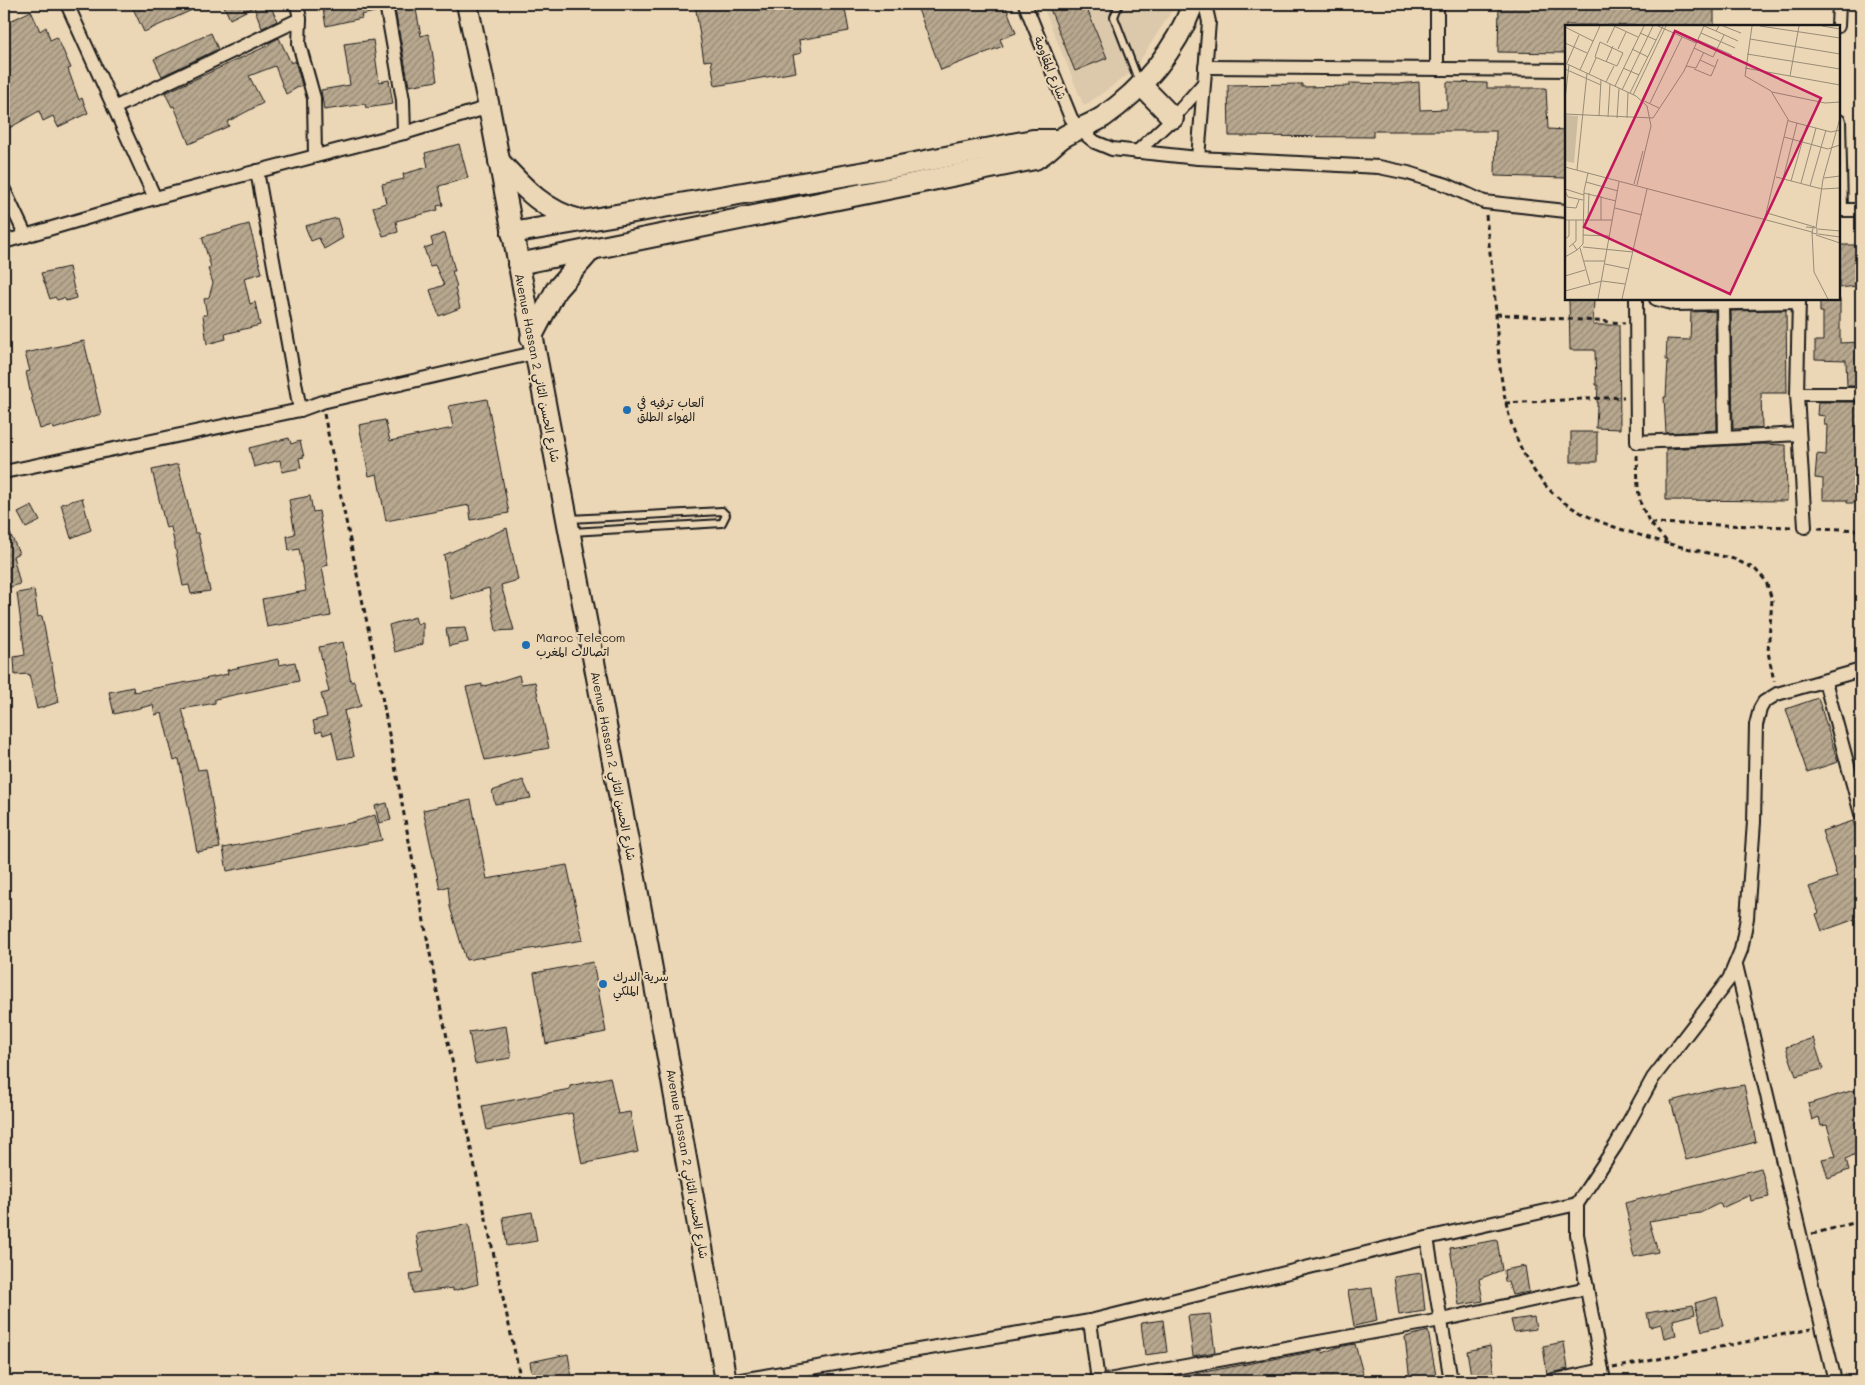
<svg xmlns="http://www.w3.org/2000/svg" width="1865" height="1385" viewBox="0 0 1865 1385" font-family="Mali,'Playpen Sans Arabic',sans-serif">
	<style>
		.built { fill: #dcc8aa }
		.building { fill: url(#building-hatch); stroke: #1c1c1c }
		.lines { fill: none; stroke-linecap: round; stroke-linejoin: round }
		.service-casing { stroke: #1c1c1c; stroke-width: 10 }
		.minor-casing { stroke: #1c1c1c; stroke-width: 16 }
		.primary-casing { stroke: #1c1c1c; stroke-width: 24 }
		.path { stroke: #1c1c1c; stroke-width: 3; stroke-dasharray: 5 4; stroke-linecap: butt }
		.service { stroke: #ebd6b5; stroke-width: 6 }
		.minor { stroke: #ebd6b5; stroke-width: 12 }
		.primary { stroke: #ebd6b5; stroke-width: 20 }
		.poi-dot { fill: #1f6fb2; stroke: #ebd6b5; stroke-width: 2 }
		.labels { text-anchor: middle; stroke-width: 4.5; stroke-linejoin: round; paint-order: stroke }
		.street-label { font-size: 12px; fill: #1c1c1c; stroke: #ebd6b5 }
		.poi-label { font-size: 12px; fill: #1c1c1c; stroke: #ebd6b5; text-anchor: start }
		.inset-road { fill: none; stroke: #988c78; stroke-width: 1 }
		.view { fill: #c2185b; fill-opacity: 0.15; stroke: #c2185b; stroke-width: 2.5 }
		.inset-edge { fill: none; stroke: #1c1c1c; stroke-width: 2.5 }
	</style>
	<defs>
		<pattern id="building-hatch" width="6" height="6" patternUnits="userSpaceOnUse" patternTransform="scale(1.25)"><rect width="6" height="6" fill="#b8a88f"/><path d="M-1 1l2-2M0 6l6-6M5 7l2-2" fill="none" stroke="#958874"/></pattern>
	</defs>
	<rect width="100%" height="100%" fill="#ebd6b5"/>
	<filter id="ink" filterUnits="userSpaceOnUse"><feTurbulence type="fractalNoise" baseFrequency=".02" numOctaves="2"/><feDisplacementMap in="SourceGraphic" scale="10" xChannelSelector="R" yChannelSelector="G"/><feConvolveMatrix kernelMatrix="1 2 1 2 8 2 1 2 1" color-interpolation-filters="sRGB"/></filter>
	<g filter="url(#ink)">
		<polygon class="built" points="1042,4 1176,4 1133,71 1084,106"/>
		<g class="building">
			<polygon points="131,4 205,4 144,32"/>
			<polygon points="223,4 270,4 277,21 262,28 254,7 230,19"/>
			<polygon points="322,4 378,4 379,11 361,15 362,18 326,26"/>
			<polygon points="394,4 415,4 421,36 428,34 431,44 437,81 409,86"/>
			<polygon points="695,4 844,4 849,31 799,40 801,53 793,55 796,72 715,86 711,60 704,61"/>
			<polygon points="916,4 1005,4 1016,33 1000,39 1003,46 941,70"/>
			<polygon points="1048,4 1085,4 1107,58 1075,71"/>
			<polygon points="1499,4 1714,4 1714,26 1566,25 1566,53 1498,52"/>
			<polygon points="31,11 40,31 46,27 50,40 57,37 71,68 68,69 79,100 82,98 88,113 58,127 53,116 43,121 39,111 4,131 4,24"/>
			<polygon points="211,33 218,49 162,76 154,59"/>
			<polygon points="279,38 291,63 295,61 302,85 286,94 275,66 249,76 263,103 227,122 229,126 189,144 174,106 172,107 165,93 269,45 269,43"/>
			<polygon points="373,40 379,82 389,80 393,104 366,108 365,104 324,110 321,90 350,85 344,44"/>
			<polygon points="1419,82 1420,110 1447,109 1447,82 1487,83 1487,88 1546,88 1548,129 1566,130 1566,178 1495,176 1496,131 1373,131 1373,137 1229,136 1228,85 1302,84 1302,87 1350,86 1350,83 1398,84"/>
			<polygon points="459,144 468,178 439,186 443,205 437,206 438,210 396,221 398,232 383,236 373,207 386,203 382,184 404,179 403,174 428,167 425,153"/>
			<polygon points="337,218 343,238 324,249 319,238 311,241 305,226"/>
			<polygon points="249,224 262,273 244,278 250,304 255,302 260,325 225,334 226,339 207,344 203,315 207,315 204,299 209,297 213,283 208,269 211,267 202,237"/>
			<polygon points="445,233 455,271 452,271 457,287 455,288 460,308 439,316 430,290 444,285 435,265 430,266 424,248 433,245 431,238"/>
			<polygon points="1839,245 1861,245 1861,283 1857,283 1857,286 1839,288"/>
			<polygon points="69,267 76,298 66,301 64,298 57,300 55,297 50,299 41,273"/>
			<polygon points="1569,299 1594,299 1593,325 1619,325 1620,429 1596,428 1598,385 1596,385 1595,350 1570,350"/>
			<polygon points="1820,299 1840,299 1840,343 1861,342 1861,386 1847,386 1846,360 1815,359 1815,341 1823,341 1823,312 1820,312"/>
			<polygon points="1786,310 1787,393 1761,393 1762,428 1733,429 1731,311"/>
			<polygon points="1715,311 1717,430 1666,433 1664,397 1666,397 1668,360 1666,360 1667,339 1690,340 1691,312"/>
			<polygon points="84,341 101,414 54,429 52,425 40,429 32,400 26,372 30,371 25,353"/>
			<polygon points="487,399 509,513 471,520 469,505 386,521 377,474 369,476 359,425 385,420 390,441 453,428 449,406"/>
			<polygon points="1818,402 1861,402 1861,503 1847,503 1847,500 1823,500 1823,479 1815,478 1817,454 1826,455 1827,425 1824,425 1825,416 1817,415"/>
			<rect x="1571" y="432" width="26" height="30"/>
			<polygon points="289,438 291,444 300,441 304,457 299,458 301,468 282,472 280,460 254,467 249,448"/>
			<polygon points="1762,444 1786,445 1787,501 1666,500 1666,449"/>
			<polygon points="178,464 195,533 198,533 210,591 191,594 189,585 183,586 171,527 166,528 152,470"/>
			<polygon points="310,496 313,512 319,511 328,565 322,567 331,616 267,627 262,599 306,591 299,549 289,551 287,536 295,534 289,500"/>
			<polygon points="82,498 91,530 71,538 61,504"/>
			<polygon points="32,506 40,521 26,528 18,513"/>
			<polygon points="4,520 19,553 13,556 20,584 4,589"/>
			<polygon points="507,528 518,580 501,585 514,630 496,631 489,588 451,599 444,555"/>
			<polygon points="34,590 38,617 42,616 59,702 37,709 29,674 15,675 14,657 25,655 17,593"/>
			<polygon points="415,617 417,624 423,622 423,644 395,652 389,625"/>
			<polygon points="465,628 468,642 449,646 446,629"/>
			<polygon points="343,642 351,682 354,681 361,706 344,711 354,756 338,759 332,732 323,735 322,731 316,733 313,721 327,717 321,694 329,692 319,647"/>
			<polygon points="278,659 279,665 295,662 299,681 215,699 215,703 182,709 198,770 206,769 220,848 197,852 179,759 174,761 162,713 155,715 153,705 114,714 109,692 133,687 134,692 204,679 228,674 227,670"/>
			<polygon points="519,675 521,684 535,682 549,748 485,760 466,687 482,684 482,687"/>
			<polygon points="1818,698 1838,762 1807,772 1786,709"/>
			<polygon points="523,780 531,798 495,804 492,791"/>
			<polygon points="471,800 487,879 567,865 583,940 466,960 450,907 448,886 440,889 423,810"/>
			<polygon points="387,803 391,820 379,823 375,806"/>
			<polygon points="375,815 382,840 227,871 223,848 350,823"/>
			<polygon points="1853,821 1861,845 1861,917 1822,931 1816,914 1819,913 1809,887 1837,877 1822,831"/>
			<polygon points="593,962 606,1032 546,1044 534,973"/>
			<polygon points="506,1026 511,1058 475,1064 469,1032"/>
			<polygon points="1813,1038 1823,1069 1796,1076 1786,1047"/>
			<polygon points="610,1077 618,1114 630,1112 638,1152 582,1164 572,1113 487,1130 482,1106 570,1089 570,1086"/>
			<polygon points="1744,1085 1756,1142 1686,1160 1671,1101 1716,1089"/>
			<polygon points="1854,1090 1861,1113 1861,1151 1846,1159 1849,1170 1828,1178 1822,1159 1836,1156 1827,1125 1821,1126 1819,1117 1812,1120 1808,1104"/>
			<polygon points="1761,1168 1769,1197 1751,1201 1750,1195 1722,1208 1720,1203 1700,1213 1649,1221 1658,1252 1634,1257 1628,1231 1631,1231 1625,1203"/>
			<polygon points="532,1212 537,1241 507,1246 503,1217"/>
			<polygon points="469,1224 478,1284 453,1291 453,1288 413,1293 410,1274 423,1272 416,1234"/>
			<polygon points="1497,1240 1502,1270 1479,1279 1483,1301 1459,1305 1450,1248"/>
			<polygon points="1525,1266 1529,1292 1512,1295 1508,1282 1505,1282 1504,1270"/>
			<polygon points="1421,1273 1425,1311 1399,1315 1394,1277"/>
			<polygon points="1372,1288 1377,1321 1354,1326 1348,1291"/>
			<polygon points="1717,1297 1723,1326 1702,1331 1695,1303"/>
			<polygon points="1693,1305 1695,1314 1673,1320 1676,1335 1664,1338 1661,1324 1650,1327 1647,1313"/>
			<polygon points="1210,1314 1215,1352 1193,1356 1188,1316"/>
			<polygon points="1534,1317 1536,1329 1514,1332 1511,1320"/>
			<polygon points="1163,1320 1167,1352 1145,1355 1141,1323"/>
			<polygon points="1428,1331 1437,1381 1410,1381 1405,1337"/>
			<polygon points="1564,1342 1568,1369 1547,1374 1543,1346"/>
			<polygon points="1355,1344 1365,1381 1156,1381 1322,1350 1323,1353 1338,1347"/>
			<polygon points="1490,1346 1495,1379 1472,1381 1467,1351"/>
			<polygon points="568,1354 572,1378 533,1381 530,1362"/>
		</g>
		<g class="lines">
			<defs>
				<g id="service">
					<polyline points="1119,4 1114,17 1139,82"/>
					<polyline points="570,519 722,511 726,515 722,523 572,532"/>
				</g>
				<g id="minor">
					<polyline points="67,4 155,198"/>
					<polyline points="297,4 300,19 299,44 314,98 315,156"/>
					<polyline points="386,4 403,100 404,133"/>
					<polyline points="1025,4 1071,118 1080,130 1095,142 1112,149 1198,158 1379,167 1408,173 1447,185 1484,202 1566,211"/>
					<polyline points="1838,26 1839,4"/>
					<polyline points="1205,67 1566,70"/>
					<polyline points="1437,69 1437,4"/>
					<polyline points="114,108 300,19"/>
					<polyline points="1839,121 1841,210"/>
					<polyline points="1137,152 1173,118 1204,83"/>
					<polyline points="1198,158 1209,22 1205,4"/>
					<polyline points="257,171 300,410"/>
					<polyline points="4,190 26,236"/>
					<polyline points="1839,210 1861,210"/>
					<polyline points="4,242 155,198 404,133 489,107"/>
					<polyline points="1636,299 1637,442 1725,438"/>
					<polyline points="1656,299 1675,304 1799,302"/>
					<polyline points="1799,299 1797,394 1861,394"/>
					<polyline points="1723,304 1725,438 1799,434"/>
					<polyline points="1797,394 1805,527"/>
					<polyline points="4,472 300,410 322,402 534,353"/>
					<polyline points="1825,681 1861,814"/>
					<polyline points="1736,965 1835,1381"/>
					<polyline points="1427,1238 1451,1381"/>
					<polyline points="1090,1321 1098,1381"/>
					<polyline points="735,1381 1090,1321 1427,1238 1577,1204"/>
					<polyline points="1102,1381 1441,1320 1587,1288"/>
					<polyline points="1551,1381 1602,1370"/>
					<polyline points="1604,1381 1577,1234 1577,1204 1616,1145 1653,1078 1729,979 1741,950 1747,918 1754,822 1756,725 1760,709 1764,702 1777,694 1861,670"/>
				</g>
				<g id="primary">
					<polyline points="467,4 489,107 648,947 726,1381"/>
					<polyline points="1141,85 1173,118"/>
					<path d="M499 161C523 187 544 211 580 220"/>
					<polyline points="512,233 889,168 1033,140 1059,140"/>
					<path d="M518 264 1035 159C1045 154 1050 148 1059 140 1069 132 1091 125 1103 117 1143 89 1176 50 1193 4"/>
					<polyline points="531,338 556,290 592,249"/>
				</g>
			</defs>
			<use href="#service" class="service-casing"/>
			<use href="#minor" class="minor-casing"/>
			<use href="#primary" class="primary-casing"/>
			<g class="path">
				<path d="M1486 215C1489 248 1494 281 1496 314 1499 374 1504 439 1546 486 1576 520 1628 531 1669 544"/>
				<polyline points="1496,314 1625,323"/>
				<polyline points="1505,403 1624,397"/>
				<polyline points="324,414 380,686 437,991 521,1381"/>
				<polyline points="1637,455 1638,489 1641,505 1650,523 1669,544 1734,559 1755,569 1766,581 1772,600 1768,652 1774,681"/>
				<polyline points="1651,523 1792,527"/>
				<polyline points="1818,528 1861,530"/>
				<polyline points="1812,1234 1861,1221"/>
				<polyline points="1613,1368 1811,1329"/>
			</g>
			<use href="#service" class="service"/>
			<use href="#minor" class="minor"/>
			<use href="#primary" class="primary"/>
		</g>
	</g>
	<g class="poi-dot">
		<circle cx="627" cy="410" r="5"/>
		<circle cx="526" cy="645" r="5"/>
		<circle cx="603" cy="984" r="5"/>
	</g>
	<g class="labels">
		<g class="street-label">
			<text transform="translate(1050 68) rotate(68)" y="4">شارع المقاومة</text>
			<text transform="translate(537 368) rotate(79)" y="4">Avenue Hassan 2 شارع الحسن الثاني</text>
			<text transform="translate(613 766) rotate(79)" y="4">Avenue Hassan 2 شارع الحسن الثاني</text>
			<text transform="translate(687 1164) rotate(80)" y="4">Avenue Hassan 2 شارع الحسن الثاني</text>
		</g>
		<g class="poi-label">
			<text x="637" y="407">ألعاب ترفيه في<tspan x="637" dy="14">الهواء الطلق</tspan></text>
			<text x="536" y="642">Maroc Telecom<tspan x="536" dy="14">اتصالات المغرب</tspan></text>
			<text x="613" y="981">سرية الدرك<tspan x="613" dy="14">الملكي</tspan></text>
		</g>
	</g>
	<g transform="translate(1565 25)">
		<rect width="275" height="275" fill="#ebd6b5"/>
		<path d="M0 90 13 91 9 138 0 136Z" fill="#cdbb9f"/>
		<path class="inset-road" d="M49 1 73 12M93 1 131 18M139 1 151 6 154 1M158 1 176 8M187 1 180 51 206 66 224 96 266 107 275 105M195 1 275 13M257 1 275 4M0 2 28 16M151 6 173 16M75 8 91 15M136 8 170 23M185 14 275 29M133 15 167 30M35 17 58 28 52 41 30 32ZM0 18 22 28M42 18 50 1M129 23 148 32 159 10M53 24 61 7M67 24 83 32M182 29 275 44M135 35 150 42 153 34M41 37 48 21M0 38 71 71 82 81 86 101 72 160M2 38 14 10M121 41 131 43 139 27M58 43 74 50M180 43 275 60M0 44 36 60M129 44 146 51 150 42M15 45 35 1M24 49 31 33M225 51 234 1M41 57 49 41M50 61 79 1M57 65 88 1M207 67 260 78 275 77M65 68 98 1M68 70 101 1M0 74 4 40M85 78 117 12M94 83 77 75 109 8M0 89 88 93 119 46 139 1M34 91 36 55M43 92 45 59M52 93 54 63M62 93 63 67M219 112 263 124 275 120M0 142 247 207M12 145 22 48M211 152 257 164 275 163M259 153 275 151M218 154 232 98M226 156 242 100M21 157 53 166M236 158 251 103M69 159 78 126M245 161 261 105M0 164 19 170M0 166 3 172 18 175M19 168 51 176M36 171V195M0 182 11 183 14 175M50 183 77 190M202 188 250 202M200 193 223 95M23 194 24 168M0 195H47M241 202 252 203V209L247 208 248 203M251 203 258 154 275 93M253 204 275 206M247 207 249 247 263 274M253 209 275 212M18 210 45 211M251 210 275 218M0 214 4 211V195M4 222 11 216V195M18 222 68 227M15 223 25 259M12 225 18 219 19 166 23 148M0 232 12 225 8 219M19 236H40M40 239 64 244M0 251 20 245M0 266 37 256 60 259M33 274 54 157M57 274 82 164"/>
		<path class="view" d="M110 6 256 73 165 269 19 202Z"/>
		<rect width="275" height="275" class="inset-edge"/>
	</g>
	<rect width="1865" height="1385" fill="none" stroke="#ebd6b5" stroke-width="20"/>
	<rect x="10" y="10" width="1845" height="1365" fill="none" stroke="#1c1c1c" stroke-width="2" filter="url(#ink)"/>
</svg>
